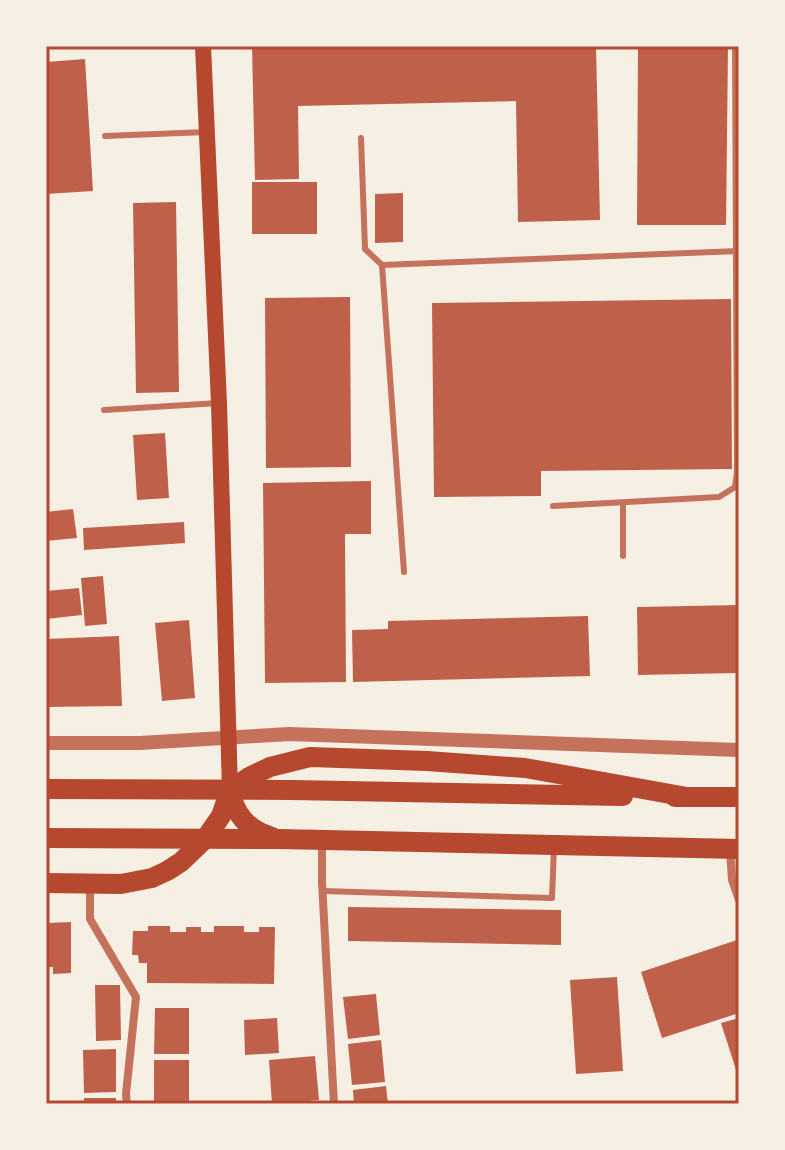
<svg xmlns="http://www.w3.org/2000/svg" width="785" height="1150" viewBox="0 0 785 1150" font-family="Arial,sans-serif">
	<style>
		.building { fill: #bf614a }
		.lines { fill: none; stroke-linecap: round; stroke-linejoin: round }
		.service { stroke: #c5725c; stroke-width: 6 }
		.minor { stroke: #c5725c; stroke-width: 8 }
		.tertiary { stroke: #c5725c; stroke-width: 14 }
		.secondary { stroke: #b5482f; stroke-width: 16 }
		.primary { stroke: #b5482f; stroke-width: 20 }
		.neatline { fill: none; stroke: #b5482f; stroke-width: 3 }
	</style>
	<rect width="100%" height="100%" fill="#f6efe4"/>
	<g class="building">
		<polygon points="252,46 596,46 600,220 518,222 516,101 298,106 299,179 255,180"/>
		<polygon points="638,46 728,46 726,225 637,225"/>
		<polygon points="85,59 93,191 46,194 46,62"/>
		<rect x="252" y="182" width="65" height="52"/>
		<polygon points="403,193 403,242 375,243 375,194"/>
		<polygon points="176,202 179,392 136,393 133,203"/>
		<polygon points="350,297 351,467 266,468 265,298"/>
		<polygon points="731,299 732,469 541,471 541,496 434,497 432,303"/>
		<polygon points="165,433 169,498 137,500 133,435"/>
		<polygon points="371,481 371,534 345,534 346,682 265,683 263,483"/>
		<polygon points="73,509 77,538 46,541 46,512"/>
		<polygon points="184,522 185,543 84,550 83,528"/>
		<polygon points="103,576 107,624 85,626 81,578"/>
		<polygon points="79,588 82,615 46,619 46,591"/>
		<polygon points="739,605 739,673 638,675 637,607"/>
		<polygon points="588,616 590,676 353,682 352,630 388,629 388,621"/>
		<polygon points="189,620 195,698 162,701 155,623"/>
		<polygon points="119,636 122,706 46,707 46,639"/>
		<polygon points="348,907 561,910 561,945 348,941"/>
		<polygon points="71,922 71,973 53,974 53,967 46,967 46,923"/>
		<polygon points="148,926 170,926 170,932 186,932 186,927 201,927 201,932 214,932 214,926 244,926 244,932 259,932 259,927 275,927 274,984 147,983 147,963 139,963 138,955 132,955 133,931 148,931"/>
		<polygon points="737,940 739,946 739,1013 662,1038 641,972"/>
		<polygon points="617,977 623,1071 576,1074 570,980"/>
		<polygon points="95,985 120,985 121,1040 96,1041"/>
		<polygon points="376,994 380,1035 348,1039 343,997"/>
		<polygon points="155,1008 189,1008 189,1054 154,1054"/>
		<polygon points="277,1018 279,1053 245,1055 244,1020"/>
		<polygon points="739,1018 739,1076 738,1076 721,1023"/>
		<polygon points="381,1040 385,1082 352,1085 348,1044"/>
		<polygon points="116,1049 116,1092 84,1093 83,1050"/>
		<polygon points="315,1056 319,1100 272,1104 269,1060"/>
		<rect x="154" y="1060" width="35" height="43"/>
		<polygon points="386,1086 388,1104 354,1104 353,1090"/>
		<rect x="84" y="1098" width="32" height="6"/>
	</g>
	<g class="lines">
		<g class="service">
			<polyline points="105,136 207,132"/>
			<polyline points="361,138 365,249 382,265 739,251"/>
			<polyline points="382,265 404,572"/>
			<polyline points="104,410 219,403"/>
			<polyline points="553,506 719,497 735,487 737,472 735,46"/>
			<polyline points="623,556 623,503"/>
			<polyline points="323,891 552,898 554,847"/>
		</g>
		<g class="minor">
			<polyline points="322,841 322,882 334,1104"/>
			<polyline points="730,850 732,880 739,900"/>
			<polyline points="90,886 90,919 136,997 126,1094 127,1104"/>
		</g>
		<polyline class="tertiary" points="46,743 140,743 289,734 739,750"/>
		<polyline class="secondary" points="203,46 219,403 230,790"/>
		<g class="primary">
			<polyline points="46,789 291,790 623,796"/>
			<path d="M230 790C235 815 247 829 272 837"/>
			<polyline points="675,797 739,797"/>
			<polyline points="46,838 279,839 739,849"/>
			<polyline points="46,883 121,884 152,878 167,871 181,862 205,839 221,816 230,790 249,777 270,767 310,757 427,761 525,768 687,797"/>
		</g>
	</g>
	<rect width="785" height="1150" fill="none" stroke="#f6efe4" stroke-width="96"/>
	<rect x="48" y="48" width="689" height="1054" class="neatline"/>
</svg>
